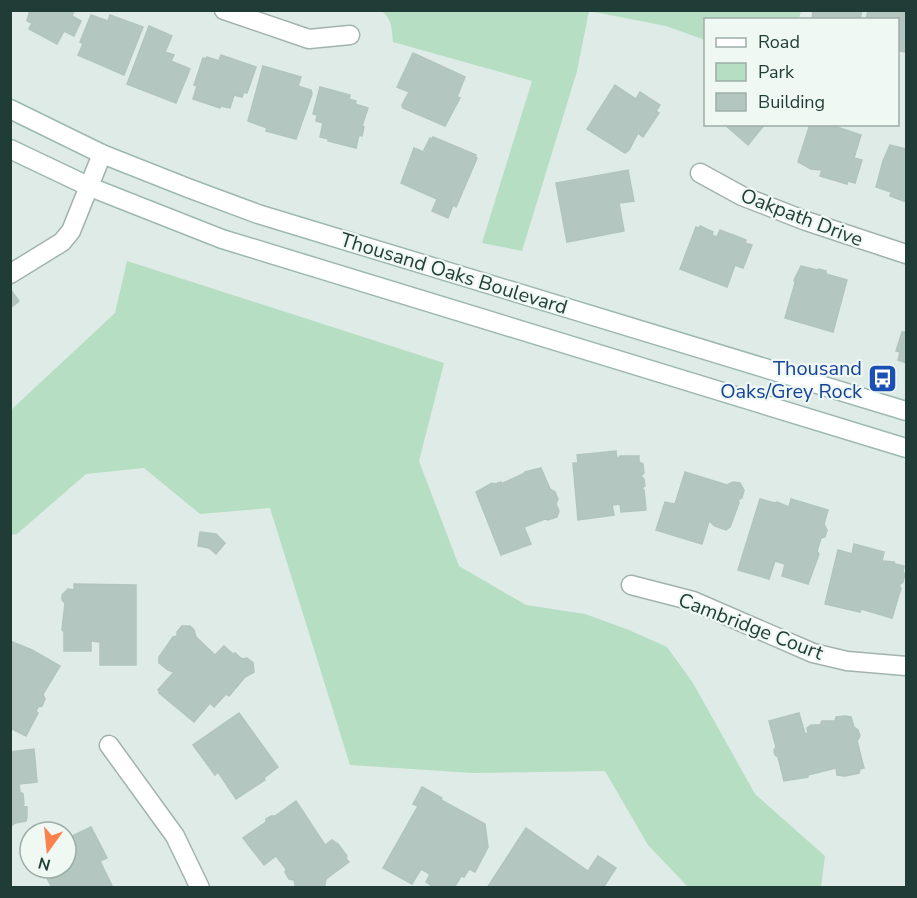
<svg xmlns="http://www.w3.org/2000/svg" width="917" height="898" viewBox="0 0 917 898" font-family="'Nunito Sans',sans-serif">
	<style>
		.green { fill: #b6dec3 }
		.building { fill: #b4c6c0; stroke: #b1c5be; stroke-width: 1.5 }
		.lines { fill: none; stroke-linecap: round; stroke-linejoin: round }
		.minor-casing { stroke: #a2b3ae; stroke-width: 21 }
		.secondary-casing { stroke: #9db8b0; stroke-width: 21 }
		.minor { stroke: #fff; stroke-width: 18 }
		.secondary { stroke: #fff; stroke-width: 18 }
		.labels { text-anchor: middle; stroke-width: 4.5; stroke-linejoin: round; paint-order: stroke }
		.street-label { font-size: 20px; fill: #1f3d36; stroke: #f0f8f4 }
		.transit-label { font-size: 20px; fill: #164399; stroke: #f0f8f4; text-anchor: end }
	</style>
	<rect width="100%" height="100%" fill="#dfebe7"/>
	<g class="green">
		<path d="M381 11 801 10V11L799 19 706 20 705 40 666 26 589 11 577 71 522 251 482 243 532 81 393 42C392 31 392 17 381 11Z"/>
		<polygon points="127,261 444,363 419,461 459,566 526,605 585,614 629,630 667,647 693,683 755,794 825,856 821,887 688,887 648,845 605,771 473,773 350,765 270,508 200,514 144,468 86,474 17,534 11,535 11,410 115,313"/>
	</g>
	<g class="building">
		<polygon points="30,10 72,10 74,11 72,16 81,21 74,36 64,31 57,44 29,29 32,23 27,21"/>
		<polygon points="813,10 862,10 860,20 812,20"/>
		<polygon points="868,10 906,10 906,52 898,51 898,20 866,20"/>
		<polygon points="91,15 108,21 110,15 143,27 124,75 78,55 83,44 80,42"/>
		<polygon points="149,26 172,36 165,52 174,55 171,61 190,69 176,103 127,84"/>
		<polygon points="413,53 465,77 457,97 460,98 445,126 403,108 402,105 409,92 397,87"/>
		<polygon points="221,55 256,67 247,93 244,92 242,97 234,95 230,108 220,106 220,108 193,99 197,86 194,85 203,58 206,59 207,57 219,61"/>
		<polygon points="263,66 301,77 298,86 311,90 312,94 296,139 266,131 267,128 248,121"/>
		<polygon points="615,85 636,99 640,92 660,105 656,111 659,113 643,137 638,133 629,150 625,153 587,129"/>
		<polygon points="320,87 350,95 349,99 356,101 355,104 368,108 362,126 364,127 362,136 359,135 356,148 328,141 328,139 320,137 323,123 316,121 317,115 313,114"/>
		<polygon points="724,124 765,124 748,145"/>
		<polygon points="810,124 828,124 861,135 854,158 862,160 855,183 848,181 847,184 820,176 822,170 811,169 798,162"/>
		<polygon points="433,137 476,155 475,157 477,158 456,207 453,205 448,218 432,211 437,199 401,183 414,148 426,153 427,152 424,150 430,138 432,139"/>
		<polygon points="890,145 906,149 906,202 890,196 891,192 876,187 883,161"/>
		<polygon points="628,170 634,201 619,203 624,231 567,242 556,183"/>
		<polygon points="700,226 713,232 712,235 717,237 720,230 746,240 745,243 752,245 743,268 735,265 727,287 680,269 696,227 699,228"/>
		<polygon points="801,266 817,270 819,269 826,271 826,274 847,280 833,332 785,318 795,283 794,280"/>
		<polygon points="10,289 19,301 10,308"/>
		<polygon points="902,332 906,332 906,363 898,360 900,352 896,351"/>
		<polygon points="616,451 617,460 620,456 639,456 639,462 643,464 644,473 641,476 644,479 645,486 642,488 644,490 646,510 621,512 620,504 612,505 614,515 578,520 573,463 578,463 577,455"/>
		<polygon points="541,468 550,489 555,492 558,499 556,504 559,511 557,517 548,520 545,519 524,527 531,544 501,555 476,492 492,483 495,484 501,482 501,484 523,474 525,472"/>
		<polygon points="685,472 727,485 733,482 740,483 744,490 742,498 738,500 739,503 730,527 726,530 715,526 709,521 702,544 656,530 665,502 675,504"/>
		<polygon points="760,499 775,503 777,502 789,507 791,499 828,510 824,524 827,530 825,537 821,538 817,551 819,554 808,584 782,576 785,564 775,561 769,579 738,570"/>
		<polygon points="200,532 216,534 225,543 216,554 209,548 198,546"/>
		<polygon points="854,544 884,552 882,561 894,562 895,564 904,566 903,572 905,574 903,582 899,585 901,588 892,618 861,609 860,612 825,604 838,550 852,554"/>
		<polygon points="74,584 136,585 136,665 100,665 100,642 91,641 91,651 64,651 64,632 62,630 65,603 62,600 62,595 68,589 74,590"/>
		<polygon points="182,626 190,626 194,630 196,637 215,655 224,646 233,654 235,653 242,659 247,658 253,663 254,672 245,677 229,696 226,694 214,707 210,703 194,722 159,693 160,692 158,690 174,672 168,670 159,663 159,657 173,637 177,636 177,632"/>
		<polygon points="10,641 32,650 60,666 43,694 45,699 42,706 38,707 36,711 38,713 26,736 10,728"/>
		<polygon points="239,713 278,767 264,778 265,780 236,799 218,772 215,775 193,745"/>
		<polygon points="799,713 805,734 808,733 807,728 811,725 820,725 822,721 835,721 836,717 845,716 851,717 854,727 858,730 860,736 857,741 864,768 860,769 859,773 845,776 837,775 836,768 808,775 808,777 784,781 778,757 775,755 774,750 776,747 769,721"/>
		<polygon points="34,749 37,782 19,784 20,792 23,794 24,804 22,806 27,807 27,817 26,821 15,823 10,827 10,752"/>
		<polygon points="422,787 442,798 441,800 485,824 488,847 475,872 469,869 464,877 461,876 454,888 435,888 426,882 430,874 421,869 412,884 383,868 418,806 413,804"/>
		<polygon points="296,801 325,845 332,840 338,844 347,856 346,859 349,862 326,879 325,885 322,888 296,888 294,880 289,879 285,872 286,869 276,856 264,865 243,838 266,822 266,819 271,816 275,816"/>
		<polygon points="91,827 107,858 100,861 113,888 52,888 42,868 66,868 66,839"/>
		<polygon points="526,828 588,871 598,856 616,868 603,888 487,888"/>
	</g>
	<g class="lines">
		<defs>
			<g id="minor">
				<polyline points="224,10 309,39 350,35"/>
				<polyline points="700,173 742,196 806,221 906,254"/>
				<polyline points="10,274 62,242 71,231 102,154"/>
				<polyline points="631,585 693,601 813,653 847,661 906,666"/>
				<polyline points="109,745 175,836 200,888"/>
			</g>
			<g id="secondary">
				<polyline points="10,109 102,154 188,188 258,214 906,411"/>
				<polyline points="10,149 90,187 222,239 906,448"/>
			</g>
		</defs>
		<use href="#minor" class="minor-casing"/>
		<use href="#secondary" class="secondary-casing"/>
		<use href="#minor" class="minor"/>
		<use href="#secondary" class="secondary"/>
	</g>
	<defs>
		<symbol id="bus-square" viewBox="-11 -11 22 22"><rect x="-9" y="-9" width="18" height="18" rx="4" fill="#1a4fb4" stroke="#f0f8f4"/><path d="M-5-6H5V4H4V6H2V4H-2V6H-4V4H-5ZM-3.5-4V0h7V-4ZM-3.5 1.2v1.5H-2V1.2ZM2 1.2v1.5H3.5V1.2Z" fill="#fff"/></symbol>
	</defs>
	<g fill-rule="evenodd">
		<use href="#bus-square" x="866" y="362" width="33" height="33"/>
	</g>
	<g class="labels">
		<g class="street-label">
			<text transform="translate(802 217) rotate(21)" y="7">Oakpath Drive</text>
			<text transform="translate(454 273) rotate(17)" y="7">Thousand Oaks Boulevard</text>
			<text transform="translate(751 626) rotate(21)" y="7">Cambridge Court</text>
		</g>
		<g class="transit-label">
			<text x="862" y="375">Thousand<tspan x="862" dy="23">Oaks/Grey Rock</tspan></text>
		</g>
	</g>
	<rect width="917" height="898" fill="none" stroke="#1f3d36" stroke-width="24"/>
	<rect x="704" y="18" width="195" height="108" fill="#f0f8f4" stroke="#9cada8" stroke-width="1.5"/>
	<rect x="716" y="38" width="30" height="9" fill="#ffffff" stroke="#9cada8" stroke-width="1.5"/>
	<text x="758" y="48" font-size="18" fill="#1f3d36">Road</text>
	<rect x="716" y="63" width="30" height="18" fill="#b6dec3" stroke="#9cada8" stroke-width="1.5"/>
	<text x="758" y="78" font-size="18" fill="#1f3d36">Park</text>
	<rect x="716" y="93" width="30" height="18" fill="#b4c6c0" stroke="#9cada8" stroke-width="1.5"/>
	<text x="758" y="108" font-size="18" fill="#1f3d36">Building</text>
	<g transform="translate(48 850) rotate(195)"><circle r="28" fill="#f0f8f4" stroke="#9cada8" stroke-width="1.5"/>
	<path d="M0-4.5L10 22L0 15L-10 22Z" fill="#fb814d"/>
	<text y="-9" font-size="16" font-weight="bold" text-anchor="middle" fill="#1f3d36">N</text>
	</g>
</svg>
